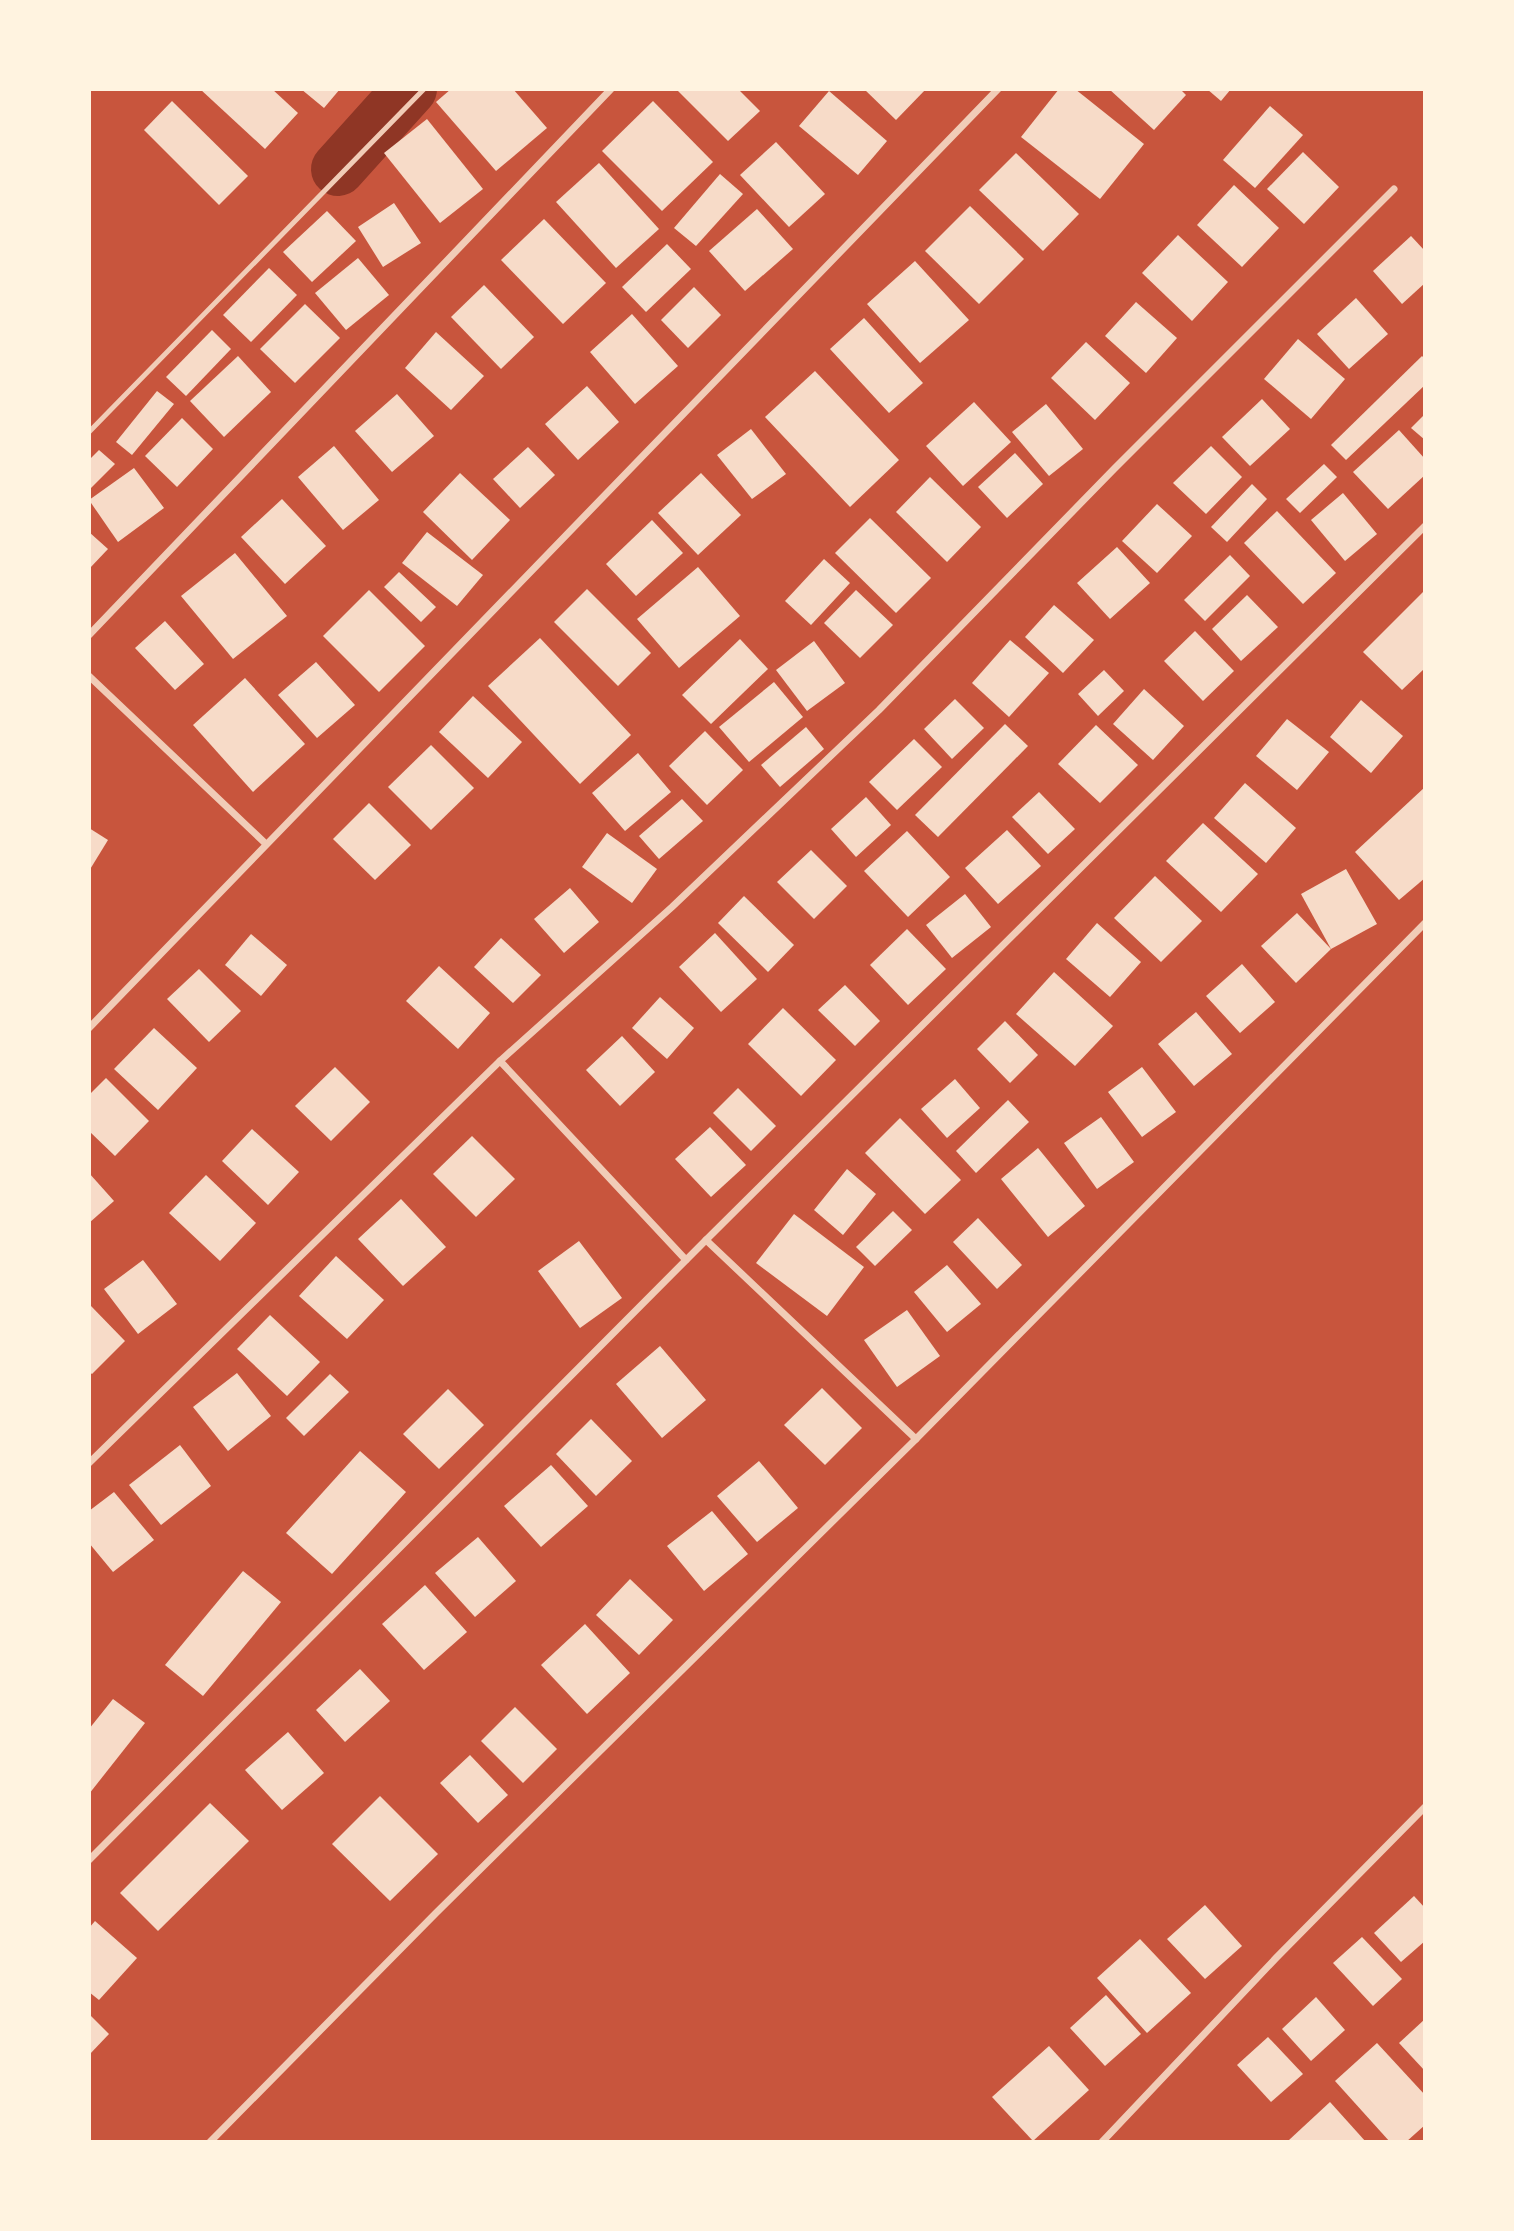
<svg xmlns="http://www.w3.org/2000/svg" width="1514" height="2231" viewBox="0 0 1514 2231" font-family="Signika,sans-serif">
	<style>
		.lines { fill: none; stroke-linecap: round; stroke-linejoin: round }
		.canal { stroke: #8f3625; stroke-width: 54 }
		.building { fill: #f7dbc8 }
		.service { stroke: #f1ccb7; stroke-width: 5 }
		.minor { stroke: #f1ccb7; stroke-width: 7 }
	</style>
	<rect width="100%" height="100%" fill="#c8553d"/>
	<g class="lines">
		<polyline class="canal" points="338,169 410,89"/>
	</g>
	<g class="building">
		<polygon points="200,89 272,89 298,113 265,149"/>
		<polygon points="301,89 340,89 324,108"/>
		<polygon points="451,89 513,89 547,128 496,171 436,102"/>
		<polygon points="680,89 738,89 760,111 728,141 678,91"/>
		<polygon points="864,89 926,89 896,120"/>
		<polygon points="1059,89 1075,89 1144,144 1100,199 1021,137"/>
		<polygon points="1109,89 1180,89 1186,95 1154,130"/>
		<polygon points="1207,89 1231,89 1221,101"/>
		<polygon points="829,91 887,141 858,175 799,126"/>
		<polygon points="172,101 248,176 219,205 144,130"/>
		<polygon points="653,101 713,162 662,211 602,151"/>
		<polygon points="1270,106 1303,135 1255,188 1223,160"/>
		<polygon points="427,119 483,189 440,223 384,153"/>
		<polygon points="776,142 825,194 789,227 740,175"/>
		<polygon points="1303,152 1339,187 1304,224 1267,189"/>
		<polygon points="1016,153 1079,214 1043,251 979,190"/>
		<polygon points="599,163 659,229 616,268 556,202"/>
		<polygon points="720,174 743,194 696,246 674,228"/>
		<polygon points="1234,185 1279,228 1242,267 1197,225"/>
		<polygon points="394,203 421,243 383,267 358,227"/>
		<polygon points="970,206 1024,259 979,304 925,251"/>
		<polygon points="757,209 793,249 745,291 709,251"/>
		<polygon points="327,211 356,241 312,282 283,252"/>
		<polygon points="544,219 606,283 563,324 501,260"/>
		<polygon points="1178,235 1228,282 1192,321 1142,273"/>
		<polygon points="1411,236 1425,251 1425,283 1402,304 1373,271"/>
		<polygon points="667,244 691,269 646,312 622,287"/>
		<polygon points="358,258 389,295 346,330 315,293"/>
		<polygon points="915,261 969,320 920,363 867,304"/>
		<polygon points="269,268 297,295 251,342 223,315"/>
		<polygon points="484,285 534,337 501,369 451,317"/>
		<polygon points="694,287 721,315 688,348 661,320"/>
		<polygon points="1356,298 1388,334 1349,369 1317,334"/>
		<polygon points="1136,302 1177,338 1146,373 1105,336"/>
		<polygon points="305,304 340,338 295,383 260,349"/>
		<polygon points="632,314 678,366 635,404 590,352"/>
		<polygon points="864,318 923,383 889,413 830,349"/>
		<polygon points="212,330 231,349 186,396 166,377"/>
		<polygon points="436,332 484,376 451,410 405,368"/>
		<polygon points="1298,339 1345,379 1311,419 1264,379"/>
		<polygon points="1086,342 1130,383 1095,420 1051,378"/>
		<polygon points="238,356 271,392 224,437 190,401"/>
		<polygon points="1422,356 1425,359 1425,385 1346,460 1331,445"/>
		<polygon points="815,371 899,460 850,507 765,417"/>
		<polygon points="587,386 619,422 578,460 545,424"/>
		<polygon points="157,391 174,404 132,455 116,442"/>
		<polygon points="397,394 434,436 392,472 355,431"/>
		<polygon points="1262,399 1290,429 1250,466 1222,437"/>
		<polygon points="974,402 1011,442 963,486 926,446"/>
		<polygon points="1046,404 1083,449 1049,476 1012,432"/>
		<polygon points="1425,414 1425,440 1411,428"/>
		<polygon points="182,418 213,449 177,487 145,456"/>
		<polygon points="751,429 786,474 752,499 717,455"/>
		<polygon points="1399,430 1425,459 1425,475 1388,509 1353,472"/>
		<polygon points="334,446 379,500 343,530 298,477"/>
		<polygon points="1211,446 1242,477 1206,514 1173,483"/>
		<polygon points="528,447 555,475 520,508 493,479"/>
		<polygon points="99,450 115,464 89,490 89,460"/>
		<polygon points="1015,453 1043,484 1007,518 978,487"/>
		<polygon points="1324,464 1337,477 1300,513 1286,499"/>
		<polygon points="134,468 164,508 118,542 89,500"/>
		<polygon points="460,473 510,520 472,560 423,512"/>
		<polygon points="701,473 741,515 698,555 658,513"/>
		<polygon points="930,477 981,527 947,562 896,512"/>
		<polygon points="1252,484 1267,499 1227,542 1211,527"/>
		<polygon points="1343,493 1377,534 1345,561 1311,520"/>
		<polygon points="282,499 326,546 285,584 241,537"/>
		<polygon points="1157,504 1192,536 1157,573 1122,541"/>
		<polygon points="1277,511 1336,573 1303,604 1244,543"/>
		<polygon points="870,518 931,578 896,613 835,553"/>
		<polygon points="652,520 683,553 636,596 606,564"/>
		<polygon points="89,532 108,549 89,569"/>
		<polygon points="427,532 483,575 457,606 402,563"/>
		<polygon points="1117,547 1150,583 1110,619 1077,583"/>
		<polygon points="235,553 287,616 233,659 181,596"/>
		<polygon points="1230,555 1250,576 1205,621 1184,600"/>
		<polygon points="824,559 850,583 811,625 785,601"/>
		<polygon points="698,567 740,616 679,668 637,619"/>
		<polygon points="399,572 436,607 421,622 384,587"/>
		<polygon points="587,589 651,653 618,686 554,622"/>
		<polygon points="369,590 425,646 379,692 323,636"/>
		<polygon points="856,590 893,625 860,658 824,623"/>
		<polygon points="1425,590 1425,668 1402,690 1363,652"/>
		<polygon points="1247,595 1278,627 1241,661 1212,629"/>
		<polygon points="1054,605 1094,640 1063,673 1025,637"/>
		<polygon points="165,621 204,664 175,690 135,648"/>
		<polygon points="1195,631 1234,671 1203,701 1164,661"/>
		<polygon points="540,638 631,735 580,784 488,686"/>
		<polygon points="740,639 768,669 711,724 682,695"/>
		<polygon points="1010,640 1049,673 1009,717 972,683"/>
		<polygon points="814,641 845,683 807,711 776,670"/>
		<polygon points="316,662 355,705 317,738 278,695"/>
		<polygon points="1104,670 1124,691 1098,716 1078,694"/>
		<polygon points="245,678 305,744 253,792 193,725"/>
		<polygon points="774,682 803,717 749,762 719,727"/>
		<polygon points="1144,689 1184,726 1153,760 1113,724"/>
		<polygon points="473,696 522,742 488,778 439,732"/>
		<polygon points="955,699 984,728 952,759 924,729"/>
		<polygon points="1361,700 1403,736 1371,773 1330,737"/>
		<polygon points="1287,719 1329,752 1297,790 1256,756"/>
		<polygon points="1005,724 1028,746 938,837 915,815"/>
		<polygon points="1096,725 1138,765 1100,803 1058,764"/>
		<polygon points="806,727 824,749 780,787 761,765"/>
		<polygon points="705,731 743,770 707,805 669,766"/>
		<polygon points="914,739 942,767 897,810 869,782"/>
		<polygon points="431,745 474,788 431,830 388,787"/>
		<polygon points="638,753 671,792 625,831 592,793"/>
		<polygon points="1245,783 1296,828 1266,863 1214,818"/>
		<polygon points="1425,787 1425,878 1399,900 1355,852"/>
		<polygon points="1039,792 1075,829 1048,854 1012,817"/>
		<polygon points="866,797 891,825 856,857 831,829"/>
		<polygon points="682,799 703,821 659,859 639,836"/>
		<polygon points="369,803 411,845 375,880 333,839"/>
		<polygon points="1203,823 1258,874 1221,912 1166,861"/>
		<polygon points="89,828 108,840 89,871"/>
		<polygon points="1007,830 1041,866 998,904 965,868"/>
		<polygon points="907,831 950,877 908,917 864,871"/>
		<polygon points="607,833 657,869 632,903 582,867"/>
		<polygon points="811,850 847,886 814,919 777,882"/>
		<polygon points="1346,869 1377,924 1331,949 1301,894"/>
		<polygon points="1155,876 1202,921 1161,962 1114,918"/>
		<polygon points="570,888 599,922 564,953 534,919"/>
		<polygon points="965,894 991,927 952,958 926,925"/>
		<polygon points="744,896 794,945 768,972 718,923"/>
		<polygon points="1297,913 1331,949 1296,983 1261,946"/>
		<polygon points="1097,923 1141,962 1110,997 1066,959"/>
		<polygon points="907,929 946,969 908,1005 870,965"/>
		<polygon points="715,933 757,979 721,1012 679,967"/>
		<polygon points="251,934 287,965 261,996 225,965"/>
		<polygon points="501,938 541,975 513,1003 474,967"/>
		<polygon points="1242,964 1275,1002 1240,1033 1206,996"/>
		<polygon points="439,966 490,1013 458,1049 406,1001"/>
		<polygon points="199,969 241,1011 209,1042 167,999"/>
		<polygon points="1054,972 1113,1026 1075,1066 1016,1014"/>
		<polygon points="845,985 880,1021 855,1046 818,1010"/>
		<polygon points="660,997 694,1028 667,1059 632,1028"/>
		<polygon points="783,1008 836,1060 801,1096 748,1044"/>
		<polygon points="1196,1012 1232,1054 1194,1086 1158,1044"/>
		<polygon points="1005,1021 1038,1055 1010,1083 977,1049"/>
		<polygon points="154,1028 197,1068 158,1110 114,1069"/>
		<polygon points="622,1036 655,1072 620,1106 586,1070"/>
		<polygon points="335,1067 370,1102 331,1141 295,1106"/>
		<polygon points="1142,1067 1176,1112 1142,1137 1108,1092"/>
		<polygon points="106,1078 149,1121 115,1156 89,1131 89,1095"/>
		<polygon points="955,1079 980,1108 947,1138 921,1109"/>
		<polygon points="738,1088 776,1126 751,1151 713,1113"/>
		<polygon points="1008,1100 1029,1122 976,1173 956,1151"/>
		<polygon points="1101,1117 1134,1162 1097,1189 1064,1143"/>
		<polygon points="900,1118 961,1180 925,1214 865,1153"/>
		<polygon points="710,1127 746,1165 711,1197 675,1159"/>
		<polygon points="252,1129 299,1172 268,1205 222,1161"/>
		<polygon points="472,1136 515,1179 476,1217 433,1174"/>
		<polygon points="1038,1148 1085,1206 1048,1237 1001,1179"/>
		<polygon points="847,1169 876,1194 843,1235 814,1210"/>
		<polygon points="89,1173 114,1201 89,1223"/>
		<polygon points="206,1175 256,1223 220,1261 169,1213"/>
		<polygon points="401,1199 446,1247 403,1286 358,1239"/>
		<polygon points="893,1211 912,1230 875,1266 856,1247"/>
		<polygon points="794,1214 864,1267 827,1316 756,1263"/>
		<polygon points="978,1218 1022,1265 997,1289 953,1242"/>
		<polygon points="579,1241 622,1298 580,1328 538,1271"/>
		<polygon points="336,1256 384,1300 347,1339 299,1296"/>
		<polygon points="143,1260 177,1304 138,1334 104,1289"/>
		<polygon points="947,1265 981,1304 947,1332 914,1292"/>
		<polygon points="91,1306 125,1341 92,1374 89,1372"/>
		<polygon points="907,1310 940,1356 897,1387 864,1340"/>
		<polygon points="270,1315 320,1362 287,1396 237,1349"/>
		<polygon points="660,1346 706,1400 662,1438 616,1384"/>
		<polygon points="237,1373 271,1416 228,1451 193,1407"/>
		<polygon points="330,1374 349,1392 304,1436 286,1418"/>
		<polygon points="822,1388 862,1428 825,1465 784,1425"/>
		<polygon points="448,1389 484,1425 439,1469 403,1434"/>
		<polygon points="591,1419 632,1461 596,1496 556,1454"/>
		<polygon points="180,1445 211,1486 161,1525 129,1485"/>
		<polygon points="360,1451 406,1492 332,1574 286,1533"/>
		<polygon points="759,1461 798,1508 757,1542 717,1496"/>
		<polygon points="551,1465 588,1506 541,1547 504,1506"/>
		<polygon points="114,1492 154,1540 113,1572 89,1543 89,1511"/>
		<polygon points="712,1511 748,1554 704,1591 667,1546"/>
		<polygon points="478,1537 516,1581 475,1617 435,1573"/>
		<polygon points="243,1571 281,1602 203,1696 165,1665"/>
		<polygon points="630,1579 673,1620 639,1655 596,1615"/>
		<polygon points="425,1585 467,1632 424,1670 382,1624"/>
		<polygon points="585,1624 630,1673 587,1714 541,1665"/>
		<polygon points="360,1669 390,1701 345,1742 316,1710"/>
		<polygon points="113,1699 145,1723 89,1794 89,1729"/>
		<polygon points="515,1707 557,1749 523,1783 481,1741"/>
		<polygon points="288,1732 324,1773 282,1810 245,1770"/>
		<polygon points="470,1755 508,1795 478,1823 440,1783"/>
		<polygon points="380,1796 438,1854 390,1901 332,1844"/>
		<polygon points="210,1803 249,1841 158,1931 120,1893"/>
		<polygon points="1414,1896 1425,1908 1425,1941 1401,1962 1374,1933"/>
		<polygon points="1205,1905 1242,1946 1205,1979 1167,1939"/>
		<polygon points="95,1921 137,1958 99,2000 89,1992 89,1928"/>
		<polygon points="1362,1937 1402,1979 1373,2006 1333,1963"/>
		<polygon points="1140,1939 1191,1993 1147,2033 1097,1978"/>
		<polygon points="1106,1995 1141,2034 1105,2066 1070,2028"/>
		<polygon points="1316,1997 1345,2030 1311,2061 1282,2029"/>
		<polygon points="89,2014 109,2034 89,2055"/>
		<polygon points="1425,2019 1425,2071 1399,2043"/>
		<polygon points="1268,2037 1303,2074 1271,2102 1237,2065"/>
		<polygon points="1377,2043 1425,2095 1425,2125 1406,2142 1390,2142 1335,2081"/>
		<polygon points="1049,2046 1089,2090 1033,2141 992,2097"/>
		<polygon points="1330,2102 1366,2142 1290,2142 1289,2140"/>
	</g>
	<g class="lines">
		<polyline class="service" points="89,432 424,89"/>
		<g class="minor">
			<polyline points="89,635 611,89"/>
			<polyline points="89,676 266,844"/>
			<polyline points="89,1028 998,89"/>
			<polyline points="500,1061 686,1260"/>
			<polyline points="706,1240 916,1439"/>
			<polyline points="89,1463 500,1061 672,907 879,710 1114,469 1394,189"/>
			<polyline points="89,1860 706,1240 1425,526"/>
			<polyline points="210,2142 436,1913 916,1439 1425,923"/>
			<polyline points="1102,2142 1276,1958 1425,1807"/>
		</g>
	</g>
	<rect width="1514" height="2231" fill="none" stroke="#fff3e0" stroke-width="182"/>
</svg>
